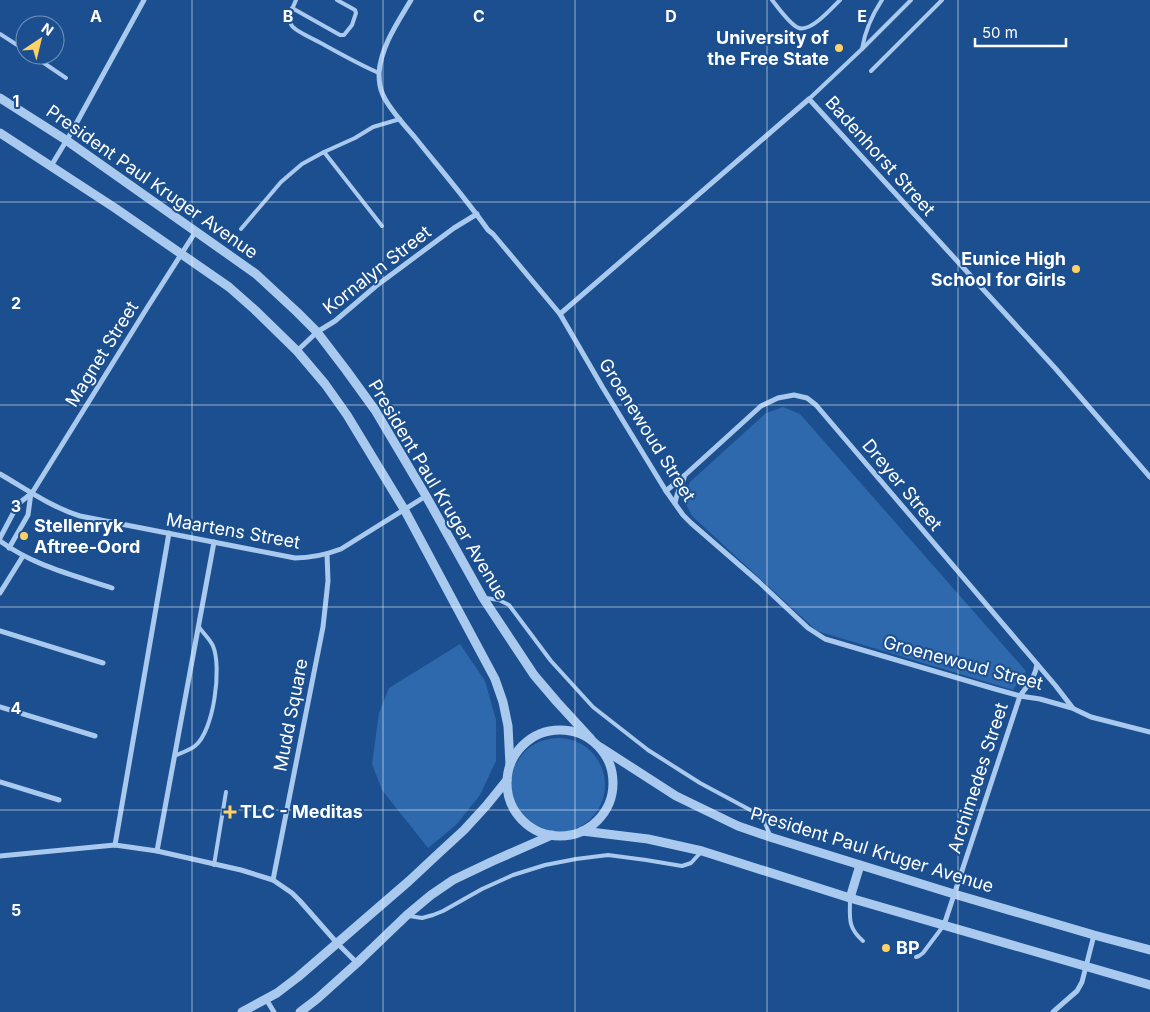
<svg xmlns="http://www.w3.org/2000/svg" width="1150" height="1012" viewBox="0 0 1150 1012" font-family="Inter,sans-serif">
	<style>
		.grass { fill: #2e69ad }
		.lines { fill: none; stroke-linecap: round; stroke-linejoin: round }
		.service { stroke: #a9c9ee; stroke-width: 4 }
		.minor { stroke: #a9c9ee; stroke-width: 5 }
		.tertiary { stroke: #a9c9ee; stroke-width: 9 }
		.grid { fill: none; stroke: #fff; stroke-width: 1; stroke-opacity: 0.55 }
		.poi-dot { fill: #ffd166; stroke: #1b4f8f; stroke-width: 2 }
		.labels { text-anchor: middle; stroke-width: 4; stroke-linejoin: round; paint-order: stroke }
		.poi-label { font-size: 18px; font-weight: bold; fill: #fff; stroke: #1b4f8f; text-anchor: start }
		.street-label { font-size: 18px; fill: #fff; stroke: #1b4f8f }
		.grid-label { font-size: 16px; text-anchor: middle; font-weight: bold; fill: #fff; stroke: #1b4f8f; stroke-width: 4; stroke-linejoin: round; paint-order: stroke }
	</style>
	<rect width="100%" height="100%" fill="#1b4f8f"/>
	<g class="grass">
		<polygon points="783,407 800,414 1026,671 1013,690 817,631 692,516 683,498 690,482 766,413"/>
		<polygon points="460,644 485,681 496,720 496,761 480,795 456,825 428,848 382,790 372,764 379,713 389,688"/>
		<circle cx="558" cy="785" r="47"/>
	</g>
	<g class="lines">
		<g class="service">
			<path d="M296 0C293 7 287 19 292 26 296 31 313 39 319 42 339 53 358 64 379 73"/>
			<path d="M772 0C778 7 790 25 799 28 811 32 832 8 840 0"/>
			<polyline points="292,8 340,35 344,35 352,25 356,13 355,10 337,0"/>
			<polyline points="0,34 25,50"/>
			<path d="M862 49C865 31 872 15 882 0"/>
			<polyline points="32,55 66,78"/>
			<polyline points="871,71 942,0"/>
			<polyline points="809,99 862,49 911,0"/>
			<polyline points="324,152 382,226"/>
			<polyline points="241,229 281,182 302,164 324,152 355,138 373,127 400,119"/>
			<polyline points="486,598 499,600 509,605 551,661 593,707 648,750 700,783 754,812 764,821 770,835"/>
			<path d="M174 756C181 753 190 750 195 746 214 731 222 667 213 646 210 639 203 633 199 627"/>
			<polyline points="214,865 226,792"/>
			<path d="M850 898C850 918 847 927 863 941"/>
			<polyline points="409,916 422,918 433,915 443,911 482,889 513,875 545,865 576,859 608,855 646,860 682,866 691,863 702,851"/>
			<polyline points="916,957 919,956 923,953 944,925"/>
		</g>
		<g class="minor">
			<path d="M411 0C398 22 381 46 379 73 379 79 380 89 383 95 389 109 407 128 417 140 441 170 466 199 488 230L493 234 560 314 603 388 666 491 683 515 691 523 759 582 808 628 825 639 995 689 1020 696 1040 699 1072 708 1091 717 1150 732"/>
			<polyline points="51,166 71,133 144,0"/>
			<polyline points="560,314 809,99 1055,368 1150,477"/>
			<polyline points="297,351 317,332 335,321 376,286 454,228 477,214"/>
			<path d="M0 474C26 489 51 507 80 516L295 558C311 558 325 555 341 549L426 496"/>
			<polyline points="666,491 685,475 761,406 778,398 794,395 807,398 816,405 1055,685 1072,707"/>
			<polyline points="675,503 677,495 684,478"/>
			<polyline points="0,538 18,504 32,493 147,308 196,231"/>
			<path d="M0 541C34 566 73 575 112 588"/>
			<polyline points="9,548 28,515 31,493"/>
			<polyline points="0,593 23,556"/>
			<polyline points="0,631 103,663"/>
			<polyline points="0,707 95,736"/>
			<polyline points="0,782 59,800"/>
			<polyline points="115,845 169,533"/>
			<polyline points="157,851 214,542"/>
			<polyline points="0,856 115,845 157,851 241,870 273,880 292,893 300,901 337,943 357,963"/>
			<polyline points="273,880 323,627 328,581 327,554"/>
			<path d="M944 925 1020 696C1028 684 1035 679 1037 664"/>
			<polyline points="266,999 274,1012"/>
			<polyline points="1053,1012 1077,991 1082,982 1094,935"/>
		</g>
		<g class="tertiary">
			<polyline points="0,98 66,140 256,274 297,312 317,332 346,370 375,410 426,496 483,598 534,675 557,702 591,739"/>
			<polyline points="0,133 115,208 229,287 255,310 297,351 325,384 347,415 404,509 495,679 503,702 508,726 510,765"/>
			<circle cx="560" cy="783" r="53"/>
			<polyline points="600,747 676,796 738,826 773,838 954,894 1094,935 1150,950"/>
			<polyline points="582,831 648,839 702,851 850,898 1150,985"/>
			<polyline points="850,898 860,865"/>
			<polyline points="242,1012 277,993 298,977 409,881 439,853 464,830 486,806 507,780"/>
			<polyline points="300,1012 317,999 357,963 407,915 431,895 453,880 493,861 552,835"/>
		</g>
	</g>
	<path class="grid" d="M192 0V1012M383 0V1012M575 0V1012M767 0V1012M958 0V1012M0 202H1150M0 405H1150M0 607H1150M0 810H1150"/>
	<g class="poi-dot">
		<circle cx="839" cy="48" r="5"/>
		<circle cx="1076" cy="269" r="5"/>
		<circle cx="24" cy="536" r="5"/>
		<path d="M227.5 804.5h5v5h5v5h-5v5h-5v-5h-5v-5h5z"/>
		<circle cx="886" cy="948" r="5"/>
	</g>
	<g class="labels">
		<g class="poi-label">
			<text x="829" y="44" text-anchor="end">University of<tspan x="829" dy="21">the Free State</tspan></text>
			<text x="1066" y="265" text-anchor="end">Eunice High<tspan x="1066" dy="21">School for Girls</tspan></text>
			<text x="34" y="532">Stellenryk<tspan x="34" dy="21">Aftree-Oord</tspan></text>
			<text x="240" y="818">TLC - Meditas</text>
			<text x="896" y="954">BP</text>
		</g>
		<g class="street-label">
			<text transform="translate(880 156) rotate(48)" y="6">Badenhorst Street</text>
			<text transform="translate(152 182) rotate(35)" y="6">President Paul Kruger Avenue</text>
			<text transform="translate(377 270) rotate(-38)" y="6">Kornalyn Street</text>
			<text transform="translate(102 354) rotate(-58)" y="6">Magnet Street</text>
			<text transform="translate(647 430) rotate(58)" y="6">Groenewoud Street</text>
			<text transform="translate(902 485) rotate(50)" y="6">Dreyer Street</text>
			<text transform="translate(438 490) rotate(59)" y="6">President Paul Kruger Avenue</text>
			<text transform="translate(233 531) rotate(10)" y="6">Maartens Street</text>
			<text transform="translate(963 663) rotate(15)" y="6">Groenewoud Street</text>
			<text transform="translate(291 715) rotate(-79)" y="6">Mudd Square</text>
			<text transform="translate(978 778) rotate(-72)" y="6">Archimedes Street</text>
			<text transform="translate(872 850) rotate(17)" y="6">President Paul Kruger Avenue</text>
		</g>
	</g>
	<g class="grid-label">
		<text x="96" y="22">A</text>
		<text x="288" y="22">B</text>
		<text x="479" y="22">C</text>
		<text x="671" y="22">D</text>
		<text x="862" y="22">E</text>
		<text x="16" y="107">1</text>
		<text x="16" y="309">2</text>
		<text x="16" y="512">3</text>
		<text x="16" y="714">4</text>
		<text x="16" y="916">5</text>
	</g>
	<g transform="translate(40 40) rotate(35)"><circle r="24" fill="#1b4f8f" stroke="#7695bc"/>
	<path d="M0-4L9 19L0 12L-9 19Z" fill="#ffd166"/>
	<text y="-8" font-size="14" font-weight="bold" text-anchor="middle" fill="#ffffff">N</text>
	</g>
	<path d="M975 38v8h91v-8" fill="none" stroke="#ffffff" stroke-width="2.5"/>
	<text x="982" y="38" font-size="15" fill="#ffffff" stroke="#1b4f8f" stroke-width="4" paint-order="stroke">50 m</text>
</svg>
